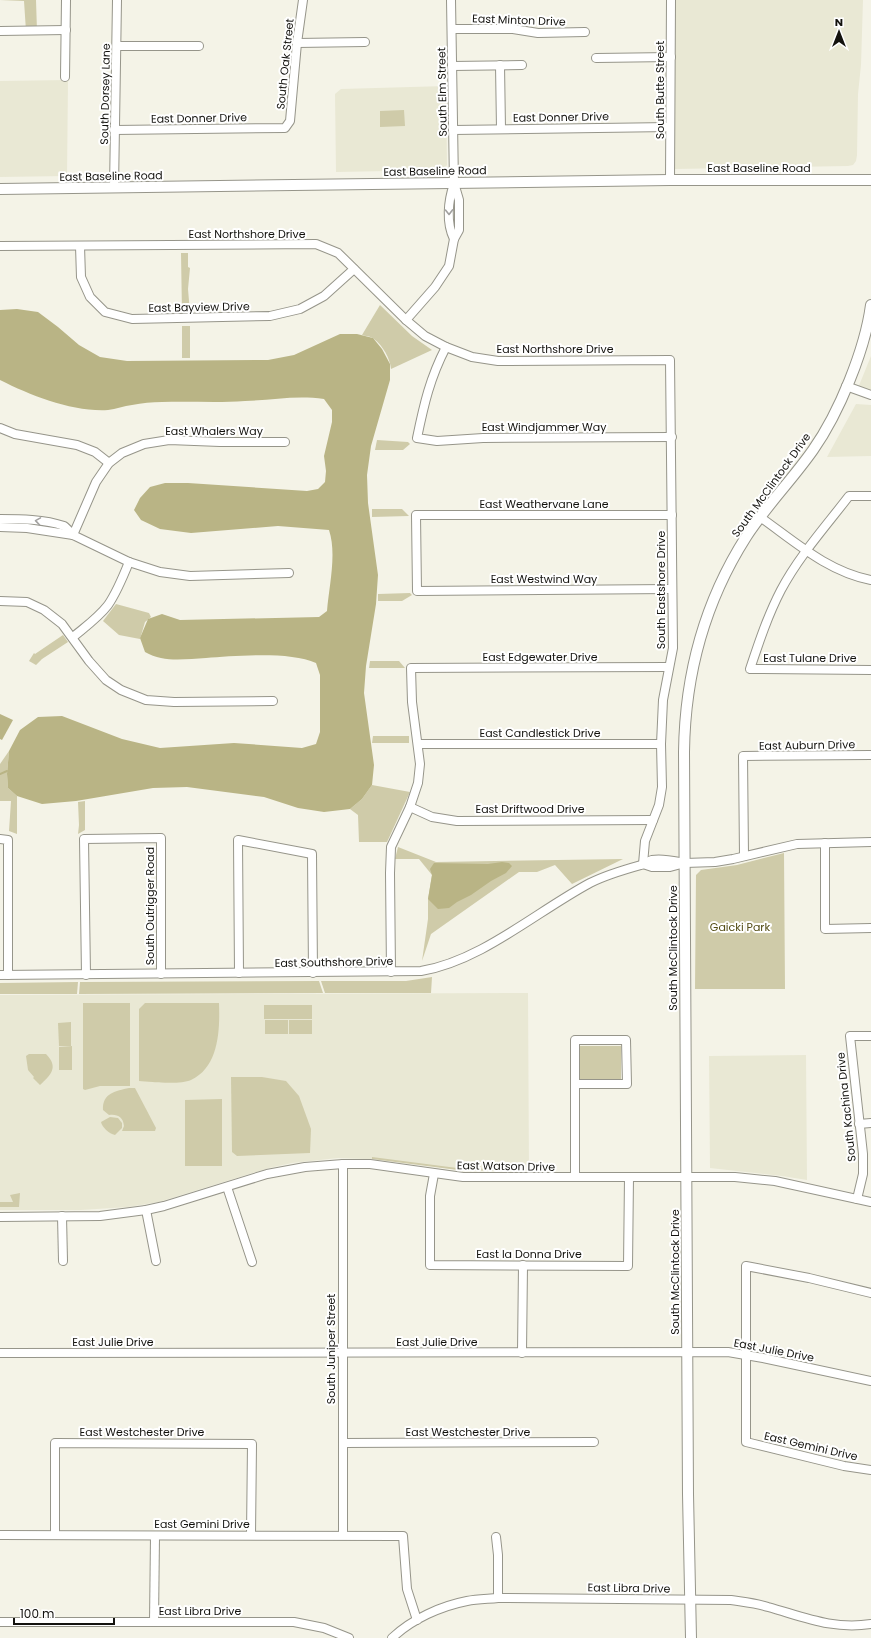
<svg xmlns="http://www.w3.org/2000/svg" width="871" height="1638" viewBox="0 0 871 1638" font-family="Poppins,sans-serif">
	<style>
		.built { fill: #e9e8d4 }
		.green { fill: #cfcba9 }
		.water { fill: #b9b485 }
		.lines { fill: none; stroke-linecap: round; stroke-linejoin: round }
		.stream { stroke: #b9b485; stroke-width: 2 }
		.minor-casing { stroke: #96958a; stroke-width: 10 }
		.major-casing { stroke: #96958a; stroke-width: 12 }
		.minor { stroke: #fff; stroke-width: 8 }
		.major { stroke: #fff; stroke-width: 10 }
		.oneway { stroke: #a1a09f }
		.labels { text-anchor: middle; stroke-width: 4; stroke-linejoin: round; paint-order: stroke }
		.street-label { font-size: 11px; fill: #13120e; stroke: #fff }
		.park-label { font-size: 11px; fill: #524b13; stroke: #fff }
	</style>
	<rect width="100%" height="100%" fill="#f4f3e7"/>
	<g class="built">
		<polygon points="675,0 863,0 861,65 858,94 857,155 856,161 853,165 848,166 674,169"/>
		<polygon points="68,80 67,176 0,177 0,81"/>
		<polygon points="446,86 447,165 443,170 336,172 335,94 341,89"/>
		<polygon points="871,356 871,392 858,388"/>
		<polygon points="856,404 871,405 871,456 827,457"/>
		<polygon points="528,993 529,1171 458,1170 391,1160 338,1158 292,1163 269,1168 159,1202 128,1207 81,1210 0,1210 0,995"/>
		<polygon points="806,1055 807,1180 782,1176 710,1168 709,1056"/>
	</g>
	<g class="green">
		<polygon points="0,0 36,0 37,31 26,31 24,1"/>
		<polygon points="404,110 405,126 380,127 380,111"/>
		<polygon points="181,253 188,253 188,267 190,268 188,289 190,313 182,314"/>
		<path d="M380 305 412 336 432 350 391 369C390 358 383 346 374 339 371 336 365 336 362 335Z"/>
		<rect x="182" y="326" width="8" height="32"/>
		<polygon points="377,440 408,442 410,444 403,450 375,450"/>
		<polygon points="372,509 402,509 409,516 372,517"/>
		<polygon points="410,593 412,595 402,601 378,601 378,594"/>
		<polygon points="116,604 149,613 151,617 145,622 140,639 119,635 103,621"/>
		<polygon points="63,635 68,642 42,659 36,665 29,661 34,653 35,654"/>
		<polygon points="370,661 399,661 405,668 369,668"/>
		<polygon points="373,736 409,736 409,743 372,743"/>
		<polygon points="9,751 7,774 8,788 17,796 17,834 9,831 11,801 0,801 0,764"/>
		<polygon points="372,785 410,792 387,842 359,842 358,815 350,809 362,799"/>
		<polygon points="85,801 85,830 78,834 79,825 78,802"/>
		<polygon points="398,847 436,862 623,859 572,884 555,865 537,872 519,872 431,934 422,961 428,919 428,899 432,875 419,859 395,859"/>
		<polygon points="784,853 785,989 695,989 696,875 701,870 737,865"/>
		<polygon points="432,977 431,993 325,993 321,981 406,981"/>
		<polygon points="319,981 323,993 79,994 80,982"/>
		<polygon points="78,982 77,994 0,994 0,983"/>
		<polygon points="83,1003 130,1003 130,1086 100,1086 85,1090 83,1089"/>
		<path d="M145 1003H219C220 1030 219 1067 191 1080 180 1085 151 1082 139 1081V1009Z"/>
		<rect x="264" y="1005" width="24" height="14"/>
		<rect x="288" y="1005" width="24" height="14"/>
		<rect x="265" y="1020" width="23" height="14"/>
		<rect x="289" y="1020" width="23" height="14"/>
		<polygon points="71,1022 71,1046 59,1046 58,1023"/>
		<polygon points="72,1046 72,1070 59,1070 59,1047"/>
		<rect x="579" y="1046" width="42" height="34"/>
		<path d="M29 1054H46C59 1067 51 1075 40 1085L33 1078 34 1077 28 1070 26 1056Z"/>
		<polygon points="231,1077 262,1077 286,1081 299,1096 311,1129 310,1153 237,1156 232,1152"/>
		<path d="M129 1088H135L156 1128 155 1131H122L124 1126C123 1117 118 1114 109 1115L103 1110C102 1093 116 1091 129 1088Z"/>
		<polygon points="222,1099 222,1166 185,1166 185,1100"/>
		<path d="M110 1117 118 1118 122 1123V1128L115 1135C109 1134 102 1127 101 1122Z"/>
		<polygon points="372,1157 457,1168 505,1169 506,1171 458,1170 372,1159"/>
		<polygon points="20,1193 19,1207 0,1207 0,1202 13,1202 10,1195"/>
	</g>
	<g class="water">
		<path d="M17 309 38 312 58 327 79 345 100 357 127 361 268 360 294 355 340 334H357L373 338 382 349 390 364V380L371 446 367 475 368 503 378 575 376 604 366 666 364 693 374 765 372 785 362 799 350 809 324 812 298 808 264 797 187 787 153 788 76 801 42 804 17 796 8 788 7 774 9 751 20 730 38 717 62 716 122 739 160 748 234 743 302 748 316 744 320 732V675L316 663C290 651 235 656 206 658 185 659 164 663 145 652L140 638 148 619 162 614 180 620 319 617 327 611C329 586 337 554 329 530L278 526 191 533 160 529 141 520 134 510 140 498 150 487 165 483H188L307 491 318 489 325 482 326 471 324 456 332 422V410L324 399C297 395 272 400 245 401 217 403 190 401 162 402 152 402 142 403 132 405 124 406 116 409 108 410 72 412 32 396 0 380V310Z"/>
		<polygon points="0,714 13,720 2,740 0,739"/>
		<polygon points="502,862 509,863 512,866 506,873 491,881 471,895 457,902 449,908 438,909 428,899 432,875 430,869 434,863 488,864"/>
	</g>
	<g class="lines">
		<polyline class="stream" points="0,774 7,771"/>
		<defs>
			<g id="minor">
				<polyline points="452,29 513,29 538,33 585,32"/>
				<polyline points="0,31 66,30"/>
				<polyline points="297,43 365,42"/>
				<polyline points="117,46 199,46"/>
				<polyline points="596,58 671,57"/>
				<polyline points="500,65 501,129"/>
				<polyline points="452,66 522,65"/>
				<polyline points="65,77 66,0"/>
				<polyline points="114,130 285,128 290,121 297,43 303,0"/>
				<polyline points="453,130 670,127"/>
				<polyline points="670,180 671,0"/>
				<path d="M454 184C448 201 446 223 454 239"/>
				<polyline points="114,188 117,0"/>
				<polyline points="0,246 316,244 338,253 406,320 425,336 446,347 472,357 498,361 670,360 673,648 663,700 661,744 662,787 659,805 645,841 643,864"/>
				<polyline points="80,246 81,277 90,297 105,312 132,319 270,316 300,309 324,296 354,269"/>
				<polyline points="406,320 435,287 449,266 454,239 459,230 459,200 454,183 451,0"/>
				<path d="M446 347C430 378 424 404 417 438L437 441 483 438 672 437"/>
				<polyline points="846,386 871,395"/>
				<polyline points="0,428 15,434 77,445 95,452 109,463"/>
				<path d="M871 496H849C826 526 799 556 781 590 768 615 759 642 750 669L871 670"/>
				<polyline points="672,515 416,515 417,591 672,589"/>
				<path d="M760 517C794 541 828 572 871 580"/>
				<path d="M0 519C20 519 44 519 64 526 67 528 70 532 73 535"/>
				<polyline points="0,527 27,528 73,535 129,562 160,572 190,576 289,573"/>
				<polyline points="73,535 96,482 109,463 122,453 144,444 169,440 220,442 285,442"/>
				<polyline points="0,601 27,602 44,610 62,624 89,661 106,680 121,690 146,700 174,702 273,701"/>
				<path d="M73 637C85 627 98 618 108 605 117 592 123 577 129 562"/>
				<polyline points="418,744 661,744"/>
				<polyline points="410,807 432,817 457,821 653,820"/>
				<polyline points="0,839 8,840 8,975"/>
				<polyline points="825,843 825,929 871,928"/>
				<polyline points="744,856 743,756 871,755"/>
				<polyline points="643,864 652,867 670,867 685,863 715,862 733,859 797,844 871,842"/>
				<polyline points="391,972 390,873 391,847 410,807 418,783 420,764 412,702 411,668 669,667"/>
				<polyline points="239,973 238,840 312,854 313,973"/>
				<path d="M0 975 421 971C481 961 536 912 590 883 606 875 623 870 641 865 645 864 648 861 652 860 663 858 674 861 685 863"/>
				<polyline points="86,975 84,839 161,838 161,974"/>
				<polygon points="575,1040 626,1040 627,1084 575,1084"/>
				<polyline points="575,1084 575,1177"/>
				<polyline points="859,1124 871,1123"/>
				<polyline points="343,1164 343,1535"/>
				<polyline points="434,1174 430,1196 430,1265 628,1266 629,1177"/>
				<polyline points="227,1187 252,1262"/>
				<polyline points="857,1199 863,1174 863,1154 850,1036 871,1036"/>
				<polyline points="146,1210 156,1261"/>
				<polyline points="62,1216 63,1261"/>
				<polyline points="0,1217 100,1216 146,1210 164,1206 267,1174 305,1167 343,1164 370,1164 463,1177 735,1177 775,1181 871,1202"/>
				<polyline points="871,1293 809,1278 746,1266 746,1442 844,1466 871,1470"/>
				<polyline points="0,1353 728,1352 763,1358 871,1381"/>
				<polyline points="522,1353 523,1265"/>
				<polyline points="343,1443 594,1442"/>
				<polyline points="0,1535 403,1536 407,1589 417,1620"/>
				<polyline points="55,1535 55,1443 252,1444 251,1535"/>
				<polyline points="496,1537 498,1555 498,1598"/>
				<polyline points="0,1622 294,1622 324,1628 349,1638"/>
				<polyline points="154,1622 155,1536"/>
				<path d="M392 1638C412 1619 441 1606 467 1601 477 1599 488 1599 498 1598L731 1600C744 1602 756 1603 768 1607 804 1617 833 1630 871 1624"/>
			</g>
			<g id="major">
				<polyline points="0,189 670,180 871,180"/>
				<path d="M691 1638 688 1494 684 752C685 673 704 603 746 537 766 506 792 480 813 450 839 413 865 350 871 305"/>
			</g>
		</defs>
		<use href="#minor" class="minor-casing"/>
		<use href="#major" class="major-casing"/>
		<use href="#minor" class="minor"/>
		<use href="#major" class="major"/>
	</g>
	<defs><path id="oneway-chevron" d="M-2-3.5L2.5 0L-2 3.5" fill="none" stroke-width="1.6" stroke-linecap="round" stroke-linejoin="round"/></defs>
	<g class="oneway">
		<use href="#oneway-chevron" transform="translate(449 212) rotate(89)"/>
		<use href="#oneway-chevron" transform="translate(38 521) rotate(-171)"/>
	</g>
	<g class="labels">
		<g class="street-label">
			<text transform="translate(519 20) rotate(2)" y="4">East Minton Drive</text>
			<text transform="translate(285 64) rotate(-84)" y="4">South Oak Street</text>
			<text transform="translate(660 90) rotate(-90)" y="4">South Butte Street</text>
			<text transform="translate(442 92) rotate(-91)" y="4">South Elm Street</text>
			<text transform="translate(105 94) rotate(-89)" y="4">South Dorsey Lane</text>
			<text transform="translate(561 117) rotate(-1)" y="4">East Donner Drive</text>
			<text transform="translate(199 118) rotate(-1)" y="4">East Donner Drive</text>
			<text x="759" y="172">East Baseline Road</text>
			<text transform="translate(435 171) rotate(-1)" y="4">East Baseline Road</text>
			<text transform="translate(111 176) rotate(-1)" y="4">East Baseline Road</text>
			<text x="247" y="238">East Northshore Drive</text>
			<text transform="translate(199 307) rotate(-1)" y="4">East Bayview Drive</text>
			<text x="555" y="353">East Northshore Drive</text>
			<text x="544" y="431">East Windjammer Way</text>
			<text x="214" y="435">East Whalers Way</text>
			<text transform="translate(771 485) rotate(-54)" y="4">South McClintock Drive</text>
			<text x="544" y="508">East Weathervane Lane</text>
			<text x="544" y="583">East Westwind Way</text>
			<text transform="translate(661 590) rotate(-90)" y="4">South Eastshore Drive</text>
			<text x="540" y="661">East Edgewater Drive</text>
			<text x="810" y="662">East Tulane Drive</text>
			<text x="540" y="737">East Candlestick Drive</text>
			<text transform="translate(807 745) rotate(-1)" y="4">East Auburn Drive</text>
			<text x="530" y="813">East Driftwood Drive</text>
			<text transform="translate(150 906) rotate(-90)" y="4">South Outrigger Road</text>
			<text transform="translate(673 948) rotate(-90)" y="4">South McClintock Drive</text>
			<text transform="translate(334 962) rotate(-1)" y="4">East Southshore Drive</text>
			<text transform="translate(846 1107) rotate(-96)" y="4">South Kachina Drive</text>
			<text transform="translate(506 1166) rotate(1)" y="4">East Watson Drive</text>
			<text x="529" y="1258">East la Donna Drive</text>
			<text transform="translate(675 1272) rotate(-90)" y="4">South McClintock Drive</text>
			<text x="113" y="1346">East Julie Drive</text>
			<text x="437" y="1346">East Julie Drive</text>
			<text transform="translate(331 1349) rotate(-90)" y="4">South Juniper Street</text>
			<text transform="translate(774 1350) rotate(11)" y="4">East Julie Drive</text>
			<text x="142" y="1436">East Westchester Drive</text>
			<text x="468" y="1436">East Westchester Drive</text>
			<text transform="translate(811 1446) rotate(13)" y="4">East Gemini Drive</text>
			<text x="202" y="1528">East Gemini Drive</text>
			<text transform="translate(629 1588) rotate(1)" y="4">East Libra Drive</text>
			<text x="200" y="1615">East Libra Drive</text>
		</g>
		<g class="park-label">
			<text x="740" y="931">Gaicki Park</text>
		</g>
	</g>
	<g transform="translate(839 32)" stroke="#ffffff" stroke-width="3" paint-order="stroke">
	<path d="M0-3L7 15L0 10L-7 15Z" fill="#13120e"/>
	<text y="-6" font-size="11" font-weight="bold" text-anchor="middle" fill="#13120e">N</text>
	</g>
	<path d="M14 1618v6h100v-6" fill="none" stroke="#13120e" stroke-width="2"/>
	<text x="20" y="1618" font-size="12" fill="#13120e" stroke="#ffffff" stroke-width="3" paint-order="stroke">100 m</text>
</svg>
